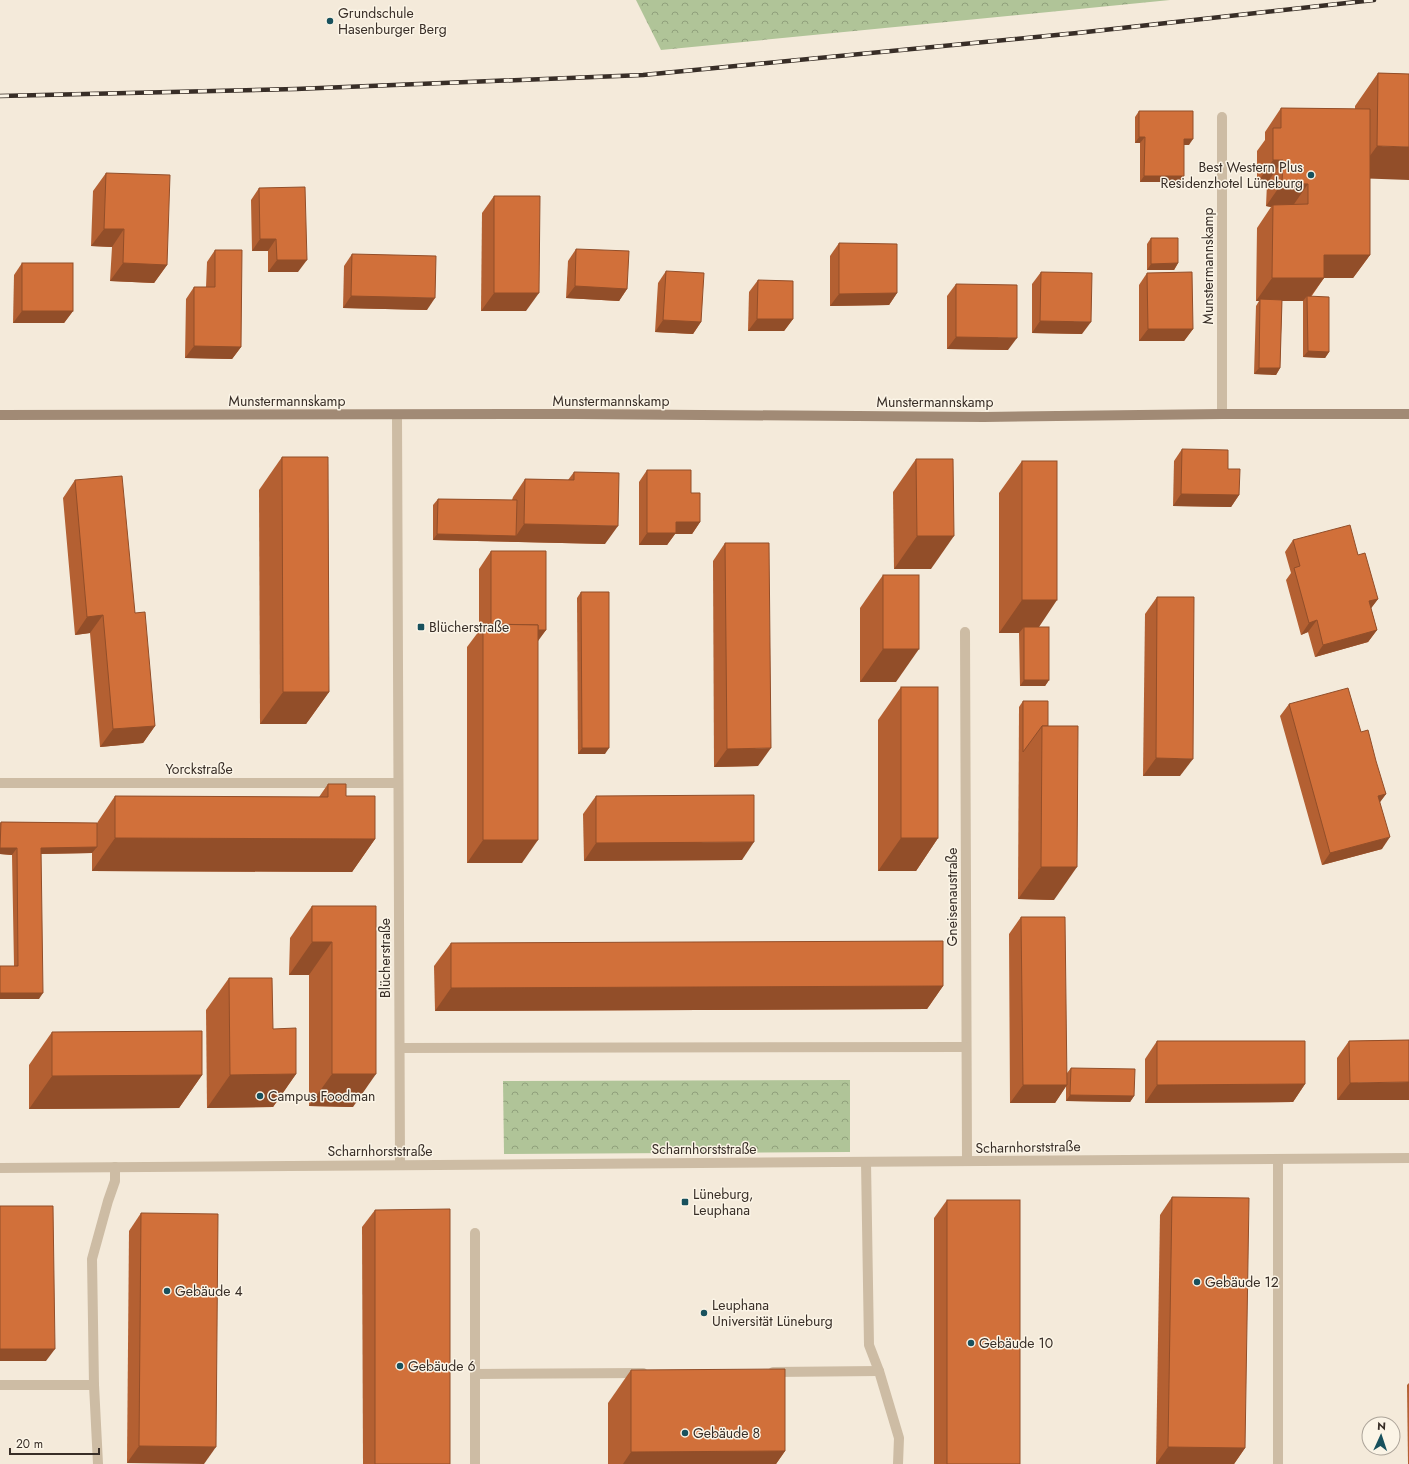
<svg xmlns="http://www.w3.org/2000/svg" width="1409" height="1464" viewBox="0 0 1409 1464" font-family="Jost,sans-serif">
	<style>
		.park { fill: url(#park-crowns) }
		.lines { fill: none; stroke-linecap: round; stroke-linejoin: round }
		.street { stroke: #cdbca4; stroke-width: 10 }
		.secondary { stroke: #a18a75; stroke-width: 10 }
		.rail-casing { stroke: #382e27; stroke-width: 4.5 }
		.rail { stroke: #fbf4e6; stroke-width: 3; stroke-dasharray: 9; stroke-linecap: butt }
		.wall { fill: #b46032 }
		.shaded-wall { fill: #924e29 }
		.building { fill: #d1703a; stroke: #924e29 }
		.poi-dot { fill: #18515d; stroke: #fbf4e6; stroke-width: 1.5 }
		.labels { text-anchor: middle; stroke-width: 3; stroke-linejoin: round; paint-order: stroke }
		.poi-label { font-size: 14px; fill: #382e27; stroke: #fbf4e6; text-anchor: start }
		.street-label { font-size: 14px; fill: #382e27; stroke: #fbf4e6 }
	</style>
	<defs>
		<pattern id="park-crowns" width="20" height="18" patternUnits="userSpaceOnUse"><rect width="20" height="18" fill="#b0c498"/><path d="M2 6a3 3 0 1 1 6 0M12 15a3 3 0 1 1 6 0" fill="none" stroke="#90a07c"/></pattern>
	</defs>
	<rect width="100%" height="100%" fill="#f4eada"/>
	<g class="park">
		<polygon points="636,0 1170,0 661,50"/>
		<polygon points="850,1080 850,1152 504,1154 503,1081"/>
	</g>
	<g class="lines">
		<g class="street">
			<polyline points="1222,414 1222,117"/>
			<polyline points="397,415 400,1165"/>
			<polyline points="965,632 967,1161"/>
			<polyline points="0,783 398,783"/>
			<polyline points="400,1048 966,1047"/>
			<polyline points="866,1162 869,1345 879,1371 899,1438 898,1464"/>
			<polyline points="0,1168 1409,1158"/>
			<polyline points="475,1233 475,1464"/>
			<polyline points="773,1372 879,1371"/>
			<polyline points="475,1374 643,1373"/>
			<polyline points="0,1385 94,1385"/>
			<polyline points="98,1464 94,1385 92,1259 108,1201 115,1181 115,1167"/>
			<polyline points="1278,1464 1278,1159"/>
		</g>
		<polyline class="secondary" points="0,415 576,414 984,417 1222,414 1409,414"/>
		<defs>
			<polyline id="rail" points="0,96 296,89 643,75 1077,33 1374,0"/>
		</defs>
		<use href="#rail" class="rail-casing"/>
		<use href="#rail" class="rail"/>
	</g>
	<g class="wall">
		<polygon points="1378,73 1409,74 1370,179 1370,255 1353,278 1324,278 1311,297 1329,352 1325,358 1303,357 1303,301 1282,301 1280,368 1276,375 1254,374 1256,306 1259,301 1256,301 1257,228 1271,207 1266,206 1267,183 1257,183 1257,151 1265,140 1265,132 1281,108 1355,109 1355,106"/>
		<polygon points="1139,111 1189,145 1184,145 1184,176 1180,182 1140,182 1140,143 1135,143 1135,117"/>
		<polygon points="106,173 167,265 154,283 110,281 112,247 91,246 93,191"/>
		<polygon points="259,188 298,272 268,272 268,251 252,251 251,200"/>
		<polygon points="494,196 526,311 481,311 482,213"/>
		<polygon points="1151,238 1178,263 1174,270 1147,270 1147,244"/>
		<polygon points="839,243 897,293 889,305 830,306 830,256"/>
		<polygon points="576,249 627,289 619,301 566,298 568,261"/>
		<polygon points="215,250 241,347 232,359 185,358 186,299 194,287 206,287 207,262"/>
		<polygon points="352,254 427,310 343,308 344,266"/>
		<polygon points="22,263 73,311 64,323 13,323 14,275"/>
		<polygon points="666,271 701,322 693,334 655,332 658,283"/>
		<polygon points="1041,272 1082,334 1032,333 1032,284"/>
		<polygon points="1147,273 1193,329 1184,341 1139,341 1139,285"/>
		<polygon points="758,280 793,319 784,331 748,331 749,292"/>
		<polygon points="956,284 1008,350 947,349 947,296"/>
		<polygon points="1182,449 1228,469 1239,495 1231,507 1173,506 1174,461"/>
		<polygon points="282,457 329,692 306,724 260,724 259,490"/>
		<polygon points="916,459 931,569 894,569 893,492"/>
		<polygon points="1022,461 1039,627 1049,680 1045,686 1020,686 1019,633 999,633 999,493"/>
		<polygon points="647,470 691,493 700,522 692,534 675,534 667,545 639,545 639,482"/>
		<polygon points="574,472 605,544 433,540 433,505 438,499 512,500 513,497 525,479 568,480"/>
		<polygon points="75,480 135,613 155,726 143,743 100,747 90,633 75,635 63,498"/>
		<polygon points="1293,540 1358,555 1378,599 1371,608 1377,630 1368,642 1315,657 1308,632 1301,635 1286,580 1291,573 1285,552"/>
		<polygon points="725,543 758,766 714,767 713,561"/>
		<polygon points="491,551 546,630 538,640 522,863 467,863 467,647 479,631 479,569"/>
		<polygon points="883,575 896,682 860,682 860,608"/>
		<polygon points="581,592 605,754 578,754 577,598"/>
		<polygon points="1157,597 1180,776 1143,776 1145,614"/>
		<polygon points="901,687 938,838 916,871 878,871 878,720"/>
		<polygon points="1023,701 1048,726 1054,900 1018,899 1019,707"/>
		<polygon points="1289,704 1361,732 1386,794 1380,802 1382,849 1322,865 1280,716"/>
		<polygon points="328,784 346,796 375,839 352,872 92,871 92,853 41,854 39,999 14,966 12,855 0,854 0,823 1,822 97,823 115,796 319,797"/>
		<polygon points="596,796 742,860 584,861 583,814"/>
		<polygon points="312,906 376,906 353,1107 309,1106 309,975 289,975 290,938"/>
		<polygon points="1021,917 1067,1073 1071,1068 1134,1096 1130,1102 1066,1101 1066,1086 1055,1103 1010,1103 1009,934"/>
		<polygon points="451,943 943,986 927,1009 435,1011 434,966"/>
		<polygon points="229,978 273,1029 296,1074 273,1107 207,1108 206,1010"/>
		<polygon points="52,1032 202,1075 179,1108 29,1109 29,1065"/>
		<polygon points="1409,1040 1337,1100 1337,1058 1349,1041"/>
		<polygon points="1157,1041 1305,1084 1293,1102 1145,1103 1145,1059"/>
		<polygon points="1172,1197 1245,1448 1234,1464 1156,1464 1160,1215"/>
		<polygon points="947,1200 1020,1464 934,1464 934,1218"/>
		<polygon points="375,1210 450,1464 363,1464 362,1227"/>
		<polygon points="141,1213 216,1447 127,1463 129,1231"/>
		<polygon points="631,1370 785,1451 776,1464 608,1464 608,1403"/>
		<polygon points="1409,1383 1409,1464 1408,1464 1407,1385"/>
	</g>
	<g class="shaded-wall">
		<polygon points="1139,137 1145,137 1140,143 1135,143"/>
		<polygon points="1184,139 1193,139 1189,145 1180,145"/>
		<polygon points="1377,146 1409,147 1409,180 1354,178"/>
		<polygon points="1273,160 1283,160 1267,183 1257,183"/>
		<polygon points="1144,176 1184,176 1180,182 1140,182"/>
		<polygon points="1282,183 1308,184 1292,207 1273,205 1271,207 1266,206"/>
		<polygon points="104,229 124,229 112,247 91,246"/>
		<polygon points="260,239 276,239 268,251 252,251"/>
		<polygon points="1324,255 1370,255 1353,278 1308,278"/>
		<polygon points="277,260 307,260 298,272 268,272"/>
		<polygon points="123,263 167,265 154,283 110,281"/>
		<polygon points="1178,263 1174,270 1147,270 1151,264"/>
		<polygon points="1272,278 1324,278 1307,301 1307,296 1303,301 1260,301 1260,299 1259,301 1256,301"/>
		<polygon points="575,286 627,289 619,301 566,298"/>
		<polygon points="494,293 539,293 526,311 481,311"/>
		<polygon points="897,293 889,305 830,306 839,294"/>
		<polygon points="351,296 435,298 427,310 343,308"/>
		<polygon points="22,311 73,311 64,323 13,323"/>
		<polygon points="757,319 793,319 784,331 748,331"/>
		<polygon points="663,320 701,322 693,334 655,332"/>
		<polygon points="1040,321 1091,322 1082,334 1032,333"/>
		<polygon points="1148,329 1193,329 1184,341 1139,341"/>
		<polygon points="956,337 1017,338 1008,350 947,349"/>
		<polygon points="194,346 241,347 232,359 185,358"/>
		<polygon points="1308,351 1329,352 1325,358 1303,357"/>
		<polygon points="1259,368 1280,368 1276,375 1254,374"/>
		<polygon points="1181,494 1239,495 1231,507 1173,506"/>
		<polygon points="676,522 700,522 692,534 675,534 667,545 639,545 647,533"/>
		<polygon points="524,524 618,526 605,544 433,540 437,534 516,536"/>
		<polygon points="917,536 954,536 931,569 894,569"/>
		<polygon points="1378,599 1369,611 1369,601"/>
		<polygon points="1022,600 1057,600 1035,633 1024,627 1019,633 999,633"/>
		<polygon points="103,615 90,633 75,635 87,617"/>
		<polygon points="1317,620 1308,632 1301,635 1309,623"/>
		<polygon points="491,630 546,630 533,648"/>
		<polygon points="1377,630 1368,642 1315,657 1323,645"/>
		<polygon points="883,649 919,649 896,682 860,682"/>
		<polygon points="1024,680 1049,680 1045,686 1020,686"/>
		<polygon points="283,692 329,692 306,724 260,724"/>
		<polygon points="155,726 143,743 100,747 113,729"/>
		<polygon points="582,748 609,748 605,754 578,754"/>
		<polygon points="771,748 758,766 714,767 727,749"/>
		<polygon points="1156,758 1193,759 1180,776 1143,776"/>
		<polygon points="1386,794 1377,806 1378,796"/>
		<polygon points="1390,837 1382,849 1322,865 1330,853"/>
		<polygon points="115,838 375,839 352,872 92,871"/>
		<polygon points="901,838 938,838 916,871 878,871"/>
		<polygon points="483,840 538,840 522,863 467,863"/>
		<polygon points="754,842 742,860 584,861 596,843"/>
		<polygon points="97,847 92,853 37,854 41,848"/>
		<polygon points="0,848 17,848 12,855 0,854"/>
		<polygon points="1041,867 1077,867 1054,900 1018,899"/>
		<polygon points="312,942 332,942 309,975 289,975"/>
		<polygon points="943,986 927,1009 435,1011 451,988"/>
		<polygon points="0,993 43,993 39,999 0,999"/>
		<polygon points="296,1074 273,1107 207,1108 230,1075"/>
		<polygon points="332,1074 376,1074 353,1107 309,1106"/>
		<polygon points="202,1075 179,1108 29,1109 52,1076"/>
		<polygon points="1409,1082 1409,1100 1337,1100 1350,1083"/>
		<polygon points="1305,1084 1293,1102 1145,1103 1157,1085"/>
		<polygon points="1023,1085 1067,1085 1055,1103 1010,1103"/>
		<polygon points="1070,1095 1134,1096 1130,1102 1066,1101"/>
		<polygon points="0,1349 55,1349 46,1361 0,1361"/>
		<polygon points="139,1446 216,1447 204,1464 127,1463"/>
		<polygon points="1168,1447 1245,1448 1234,1464 1156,1464"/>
		<polygon points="785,1451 776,1464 623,1464 631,1452"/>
	</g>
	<g class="building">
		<polygon points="1378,73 1409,74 1409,147 1377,146"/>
		<polygon points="1281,108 1370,109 1370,255 1324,255 1324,278 1272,278 1273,205 1308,204 1308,184 1282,183 1283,160 1273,160 1273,128 1281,128"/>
		<polygon points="1139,111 1193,111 1193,139 1184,139 1184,176 1144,176 1145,137 1139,137"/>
		<polygon points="106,173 170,175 167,265 123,263 124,229 104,229"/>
		<polygon points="305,187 307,260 277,260 276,239 260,239 259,188"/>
		<polygon points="494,196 540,196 539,293 494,293"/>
		<polygon points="1151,238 1178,238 1178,263 1151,264"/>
		<polygon points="839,243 897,244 897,293 839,294"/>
		<polygon points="576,249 629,251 627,289 575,286"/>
		<polygon points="215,250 242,250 241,347 194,346 194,287 215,287"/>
		<polygon points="352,254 436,256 435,298 351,296"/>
		<rect x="22" y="263" width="51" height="48"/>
		<polygon points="666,271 704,273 701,322 663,320"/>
		<polygon points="1041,272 1092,273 1091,322 1040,321"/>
		<polygon points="1192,272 1193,329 1148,329 1147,273"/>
		<polygon points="758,280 793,281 793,319 757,319"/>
		<polygon points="956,284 1017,285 1017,338 956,337"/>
		<polygon points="1307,296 1329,297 1329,352 1308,351"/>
		<polygon points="1260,299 1282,300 1280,368 1259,368"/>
		<polygon points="1182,449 1228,450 1228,469 1240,469 1239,495 1181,494"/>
		<polygon points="282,457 328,457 329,692 283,692"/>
		<polygon points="916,459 953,459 954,536 917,536"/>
		<rect x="1022" y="461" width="35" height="139"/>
		<polygon points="647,470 691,470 691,493 700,493 700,522 676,522 676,533 647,533"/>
		<polygon points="574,472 619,473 618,526 524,524 525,479 574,480"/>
		<polygon points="122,476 135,613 145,612 155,726 113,729 103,615 87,617 75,480"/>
		<polygon points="438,499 517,500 516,536 437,534"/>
		<polygon points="1350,525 1358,555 1365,553 1378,599 1369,601 1377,630 1323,645 1317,620 1309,623 1294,568 1300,566 1293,540"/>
		<polygon points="725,543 769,543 771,748 727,749"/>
		<polygon points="491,551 546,551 546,630 538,630 538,625 491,624"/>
		<rect x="883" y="575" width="36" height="74"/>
		<polygon points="581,592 609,592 609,748 582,748"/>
		<polygon points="1157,597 1194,597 1193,759 1156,758"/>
		<polygon points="483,624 538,625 538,840 483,840"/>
		<rect x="1024" y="627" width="25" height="53"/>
		<rect x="901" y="687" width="37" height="151"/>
		<polygon points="1348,688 1361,732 1368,730 1376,761 1386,794 1378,796 1390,837 1330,853 1289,704"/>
		<polygon points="1023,701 1048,701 1048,726 1042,726 1023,752"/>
		<polygon points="1042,726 1078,726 1077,867 1041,867"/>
		<polygon points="328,784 346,784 346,796 375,796 375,839 115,838 115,796 328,797"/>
		<polygon points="754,795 754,842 596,843 596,796"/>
		<polygon points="1,822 97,823 97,847 41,848 43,993 0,993 0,966 18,966 17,848 0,848"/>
		<polygon points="312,906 376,906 376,1074 332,1074 332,942 312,942"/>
		<polygon points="1021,917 1065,917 1067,1085 1023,1085"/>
		<polygon points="943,941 943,986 451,988 451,943"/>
		<polygon points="229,978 272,978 273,1029 296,1028 296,1074 230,1075"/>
		<polygon points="202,1031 202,1075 52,1076 52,1032"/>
		<polygon points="1409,1040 1409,1082 1350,1083 1349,1041"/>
		<polygon points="1157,1041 1305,1041 1305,1084 1157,1085"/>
		<polygon points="1071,1068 1135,1069 1134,1096 1070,1095"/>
		<polygon points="1172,1197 1249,1198 1245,1448 1168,1447"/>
		<rect x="947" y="1200" width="73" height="264"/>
		<polygon points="0,1206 53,1206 55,1349 0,1349"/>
		<polygon points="450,1209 450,1464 375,1464 375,1210"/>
		<polygon points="141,1213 218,1214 216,1447 139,1446"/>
		<polygon points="785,1369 785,1451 631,1452 631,1370"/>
	</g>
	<g class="poi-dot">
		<circle cx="330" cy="21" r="4"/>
		<circle cx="1311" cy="175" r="4"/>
		<rect x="417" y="623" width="8" height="8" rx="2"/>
		<circle cx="260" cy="1096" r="4"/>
		<rect x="681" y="1198" width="8" height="8" rx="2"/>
		<circle cx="1197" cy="1282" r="4"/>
		<circle cx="167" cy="1291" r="4"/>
		<circle cx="704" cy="1313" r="4"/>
		<circle cx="971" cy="1343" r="4"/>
		<circle cx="400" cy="1366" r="4"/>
		<circle cx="685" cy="1433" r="4"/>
	</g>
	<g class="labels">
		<g class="poi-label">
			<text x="338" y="18">Grundschule<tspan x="338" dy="16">Hasenburger Berg</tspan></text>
			<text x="1303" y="172" text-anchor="end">Best Western Plus<tspan x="1303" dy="16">Residenzhotel Lüneburg</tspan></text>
			<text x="429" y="632">Blücherstraße</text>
			<text x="268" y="1101">Campus Foodman</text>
			<text x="693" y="1199">Lüneburg,<tspan x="693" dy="16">Leuphana</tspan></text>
			<text x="1205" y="1287">Gebäude 12</text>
			<text x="175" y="1296">Gebäude 4</text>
			<text x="712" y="1310">Leuphana<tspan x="712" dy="16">Universität Lüneburg</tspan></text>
			<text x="979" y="1348">Gebäude 10</text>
			<text x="408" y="1371">Gebäude 6</text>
			<text x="693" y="1438">Gebäude 8</text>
		</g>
		<g class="street-label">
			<text transform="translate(1208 266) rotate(-90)" y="5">Munstermannskamp</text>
			<text x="287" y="406">Munstermannskamp</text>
			<text x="611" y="406">Munstermannskamp</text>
			<text x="935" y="407">Munstermannskamp</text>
			<text x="199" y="774">Yorckstraße</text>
			<text transform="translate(952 897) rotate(-90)" y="5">Gneisenaustraße</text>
			<text transform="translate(385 958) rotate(-90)" y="5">Blücherstraße</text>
			<text transform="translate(1028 1147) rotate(-1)" y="5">Scharnhorststraße</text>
			<text x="704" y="1154">Scharnhorststraße</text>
			<text x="380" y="1156">Scharnhorststraße</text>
		</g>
	</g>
	<g transform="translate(1381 1436) rotate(3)"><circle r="19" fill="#fbf4e6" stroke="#ada59a"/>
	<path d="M0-3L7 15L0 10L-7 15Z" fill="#18515d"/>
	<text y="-6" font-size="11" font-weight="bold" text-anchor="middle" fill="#382e27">N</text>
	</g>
	<path d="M10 1448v6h89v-6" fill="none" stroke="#382e27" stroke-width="2"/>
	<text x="16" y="1448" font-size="12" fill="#382e27" stroke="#fbf4e6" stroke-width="3" paint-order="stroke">20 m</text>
</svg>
